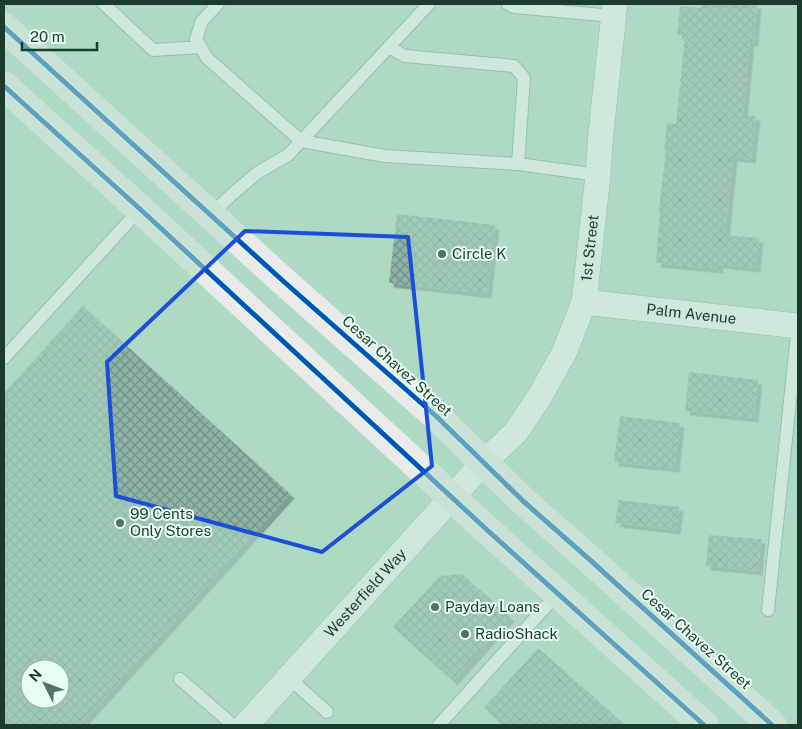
<svg xmlns="http://www.w3.org/2000/svg" width="802" height="729" viewBox="0 0 802 729" font-family="'Public Sans',sans-serif">
	<style>
		.building { fill: url(#building-cross-hatch); fill-rule: evenodd; filter: url(#shadow) }
		.lines { fill: none; stroke-linecap: round; stroke-linejoin: round }
		.service-casing { stroke: #799c8b; stroke-width: 14 }
		.minor-casing { stroke: #799c8b; stroke-width: 26 }
		.primary-casing { stroke: #dbeee4; stroke-width: 29 }
		.service { stroke: #f3f9f6; stroke-width: 12 }
		.minor { stroke: #f3f9f6; stroke-width: 25 }
		.primary { stroke: #e9eae9; stroke-width: 28 }
		.cycleway-casing { stroke: #e8fef2; stroke-width: 8 }
		.cycleway { stroke: #0057b8; stroke-width: 5 }
		.marked { fill: none; stroke: #1d4ed8; stroke-width: 4; stroke-linejoin: round }
		.poi-dot { fill: #4e7362; stroke: #e8fef2; stroke-width: 2 }
		.labels { text-anchor: middle; stroke-width: 4; stroke-linejoin: round; paint-order: stroke }
		.street-label { font-size: 15px; fill: #1b3b2d; stroke: #e8fef2 }
		.poi-label { font-size: 15px; fill: #1b3b2d; stroke: #e8fef2; text-anchor: start }
	</style>
	<defs>
		<pattern id="building-cross-hatch" width="8" height="8" patternUnits="userSpaceOnUse" patternTransform="scale(1.25)"><rect width="8" height="8" fill="#8db3a6"/><path d="M0 0l8 8M0 8l8-8" fill="none" stroke="#729388"/></pattern>
		<filter id="shadow"><feDropShadow dx="4.5" dy="4.5" stdDeviation="0" flood-color="#0004"/></filter>
	</defs>
	<rect width="100%" height="100%" fill="#aedac4"/>
	<g class="building">
		<polygon points="702,4 757,4 754,42 750,42 743,115 756,116 751,159 733,157 725,235 759,238 756,268 719,264 719,269 656,263 660,210 659,210 666,150 664,150 667,123 676,124 685,36 677,35 680,6 701,8"/>
		<polygon points="397,214 495,225 487,294 389,283"/>
		<path d="M83 306 290 494 80 725H4V393ZM30 669H60V699H30Z"/>
		<polygon points="689,372 758,380 754,418 685,411"/>
		<polygon points="620,416 680,423 675,468 614,462"/>
		<polygon points="619,500 679,507 676,530 615,523"/>
		<polygon points="709,535 761,539 758,571 706,566"/>
		<polygon points="462,574 510,617 453,681 393,627 440,576"/>
		<polygon points="538,648 586,690 625,725 503,725 484,708"/>
	</g>
	<g class="lines">
		<defs>
			<g id="service">
				<polyline points="104,4 153,50 201,47"/>
				<polyline points="218,4 202,21 196,39 207,58 301,141 385,156 518,164 598,175"/>
				<polyline points="508,4 514,7 613,16"/>
				<polyline points="389,47 405,56 514,66 524,78 518,164"/>
				<polyline points="211,215 229,197 257,173 288,155 429,4"/>
				<polyline points="4,358 140,209"/>
				<polyline points="768,610 798,325"/>
				<polyline points="289,678 327,712"/>
				<polyline points="180,679 233,725"/>
				<polyline points="439,725 558,593"/>
			</g>
			<g id="minor">
				<path id="s1" d="M584 302 798 326"/>
				<path id="s2" d="M246 725 483 463 516 432 540 396 565 351 584 302 598 175 601 132 615 4"/>
			</g>
			<g id="primary">
				<polyline points="4,27 282,280 437,417 523,501 589,559 772,725"/>
				<polyline points="4,86 140,209 486,529 704,725"/>
			</g>
		</defs>
		<use href="#service" class="service-casing"/>
		<use href="#minor" class="minor-casing"/>
		<use href="#primary" class="primary-casing"/>
		<use href="#service" class="service"/>
		<use href="#minor" class="minor"/>
		<use href="#primary" class="primary"/>
		<defs>
			<g id="cycleway">
				<polyline points="4,27 282,280 437,417 523,501 589,559 772,725"/>
				<polyline points="4,86 140,209 486,529 704,725"/>
			</g>
		</defs>
		<use href="#cycleway" class="cycleway-casing"/>
		<use href="#cycleway" class="cycleway"/>
	</g>
	<path d="M0 0H802V729H0ZM245 231 408 237 432 466 322 552 116 496 107 362Z" fill="#aedac4" fill-opacity=".55" fill-rule="evenodd"/>
	<path class="marked" d="M245 231 408 237 432 466 322 552 116 496 107 362Z"/>
	<g class="poi-dot">
		<circle cx="442" cy="254" r="5"/>
		<circle cx="120" cy="523" r="5"/>
		<circle cx="435" cy="607" r="5"/>
		<circle cx="465" cy="634" r="5"/>
	</g>
	<g class="labels">
		<g class="street-label">
			<text dy="5" stroke="none"><textPath href="#s2" startOffset="600">1st Street</textPath></text>
			<text dy="5" stroke="none"><textPath href="#s1" startOffset="108">Palm Avenue</textPath></text>
			<text transform="translate(397 366) rotate(42)" y="5">Cesar Chavez Street</text>
			<text dy="5" stroke="none"><textPath href="#s2" startOffset="178">Westerfield Way</textPath></text>
			<text transform="translate(696 639) rotate(42)" y="5">Cesar Chavez Street</text>
		</g>
		<g class="poi-label">
			<text x="452" y="259">Circle K</text>
			<text x="130" y="519">99 Cents<tspan x="130" dy="17">Only Stores</tspan></text>
			<text x="445" y="612">Payday Loans</text>
			<text x="475" y="639">RadioShack</text>
		</g>
	</g>
	<rect width="802" height="729" fill="none" stroke="#1b3b2d" stroke-width="10"/>
	<g transform="translate(45 684) rotate(312)"><circle r="24" fill="#e8fef2" stroke="#96b0a3"/>
	<path d="M0-4L9 19L0 12L-9 19Z" fill="#4e7362"/>
	<text y="-8" font-size="14" font-weight="bold" text-anchor="middle" fill="#1b3b2d">N</text>
	</g>
	<path d="M22 42v8h75v-8" fill="none" stroke="#1b3b2d" stroke-width="2.5"/>
	<text x="30" y="42" font-size="15" fill="#1b3b2d" stroke="#e8fef2" stroke-width="4" paint-order="stroke">20 m</text>
</svg>
